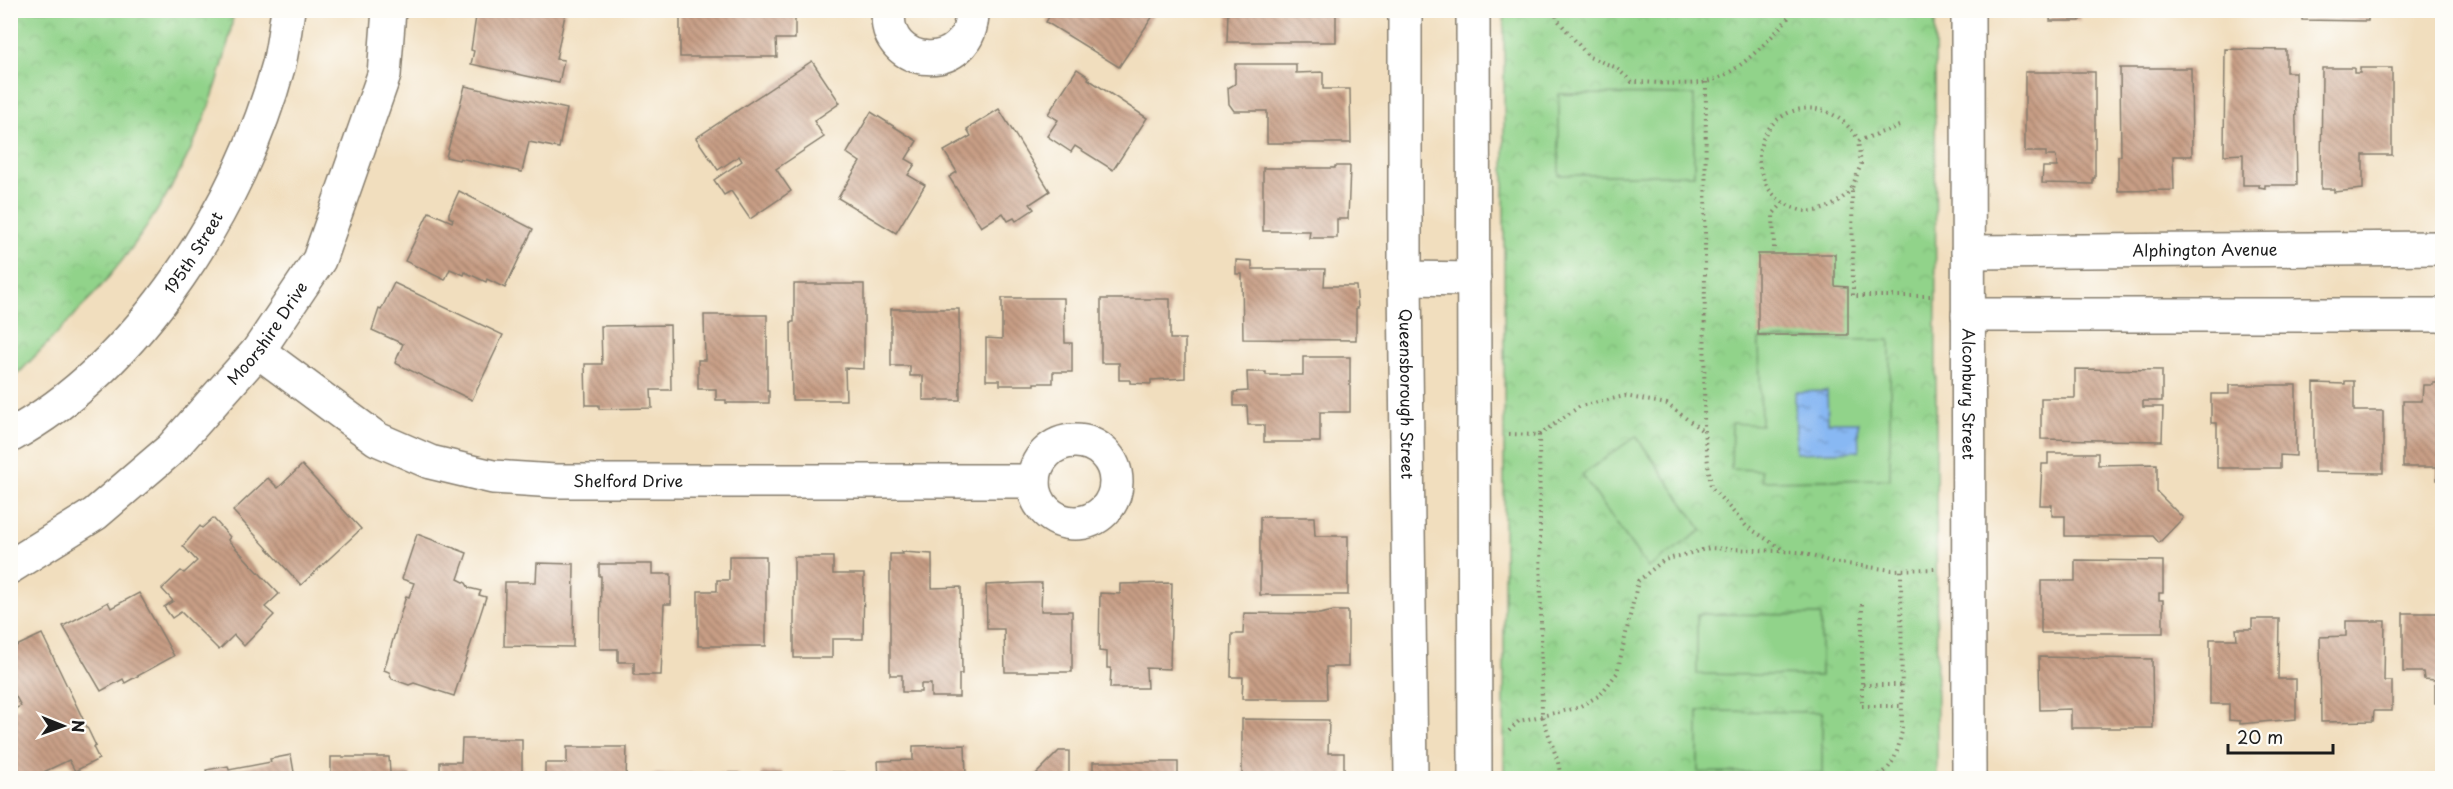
<svg xmlns="http://www.w3.org/2000/svg" width="2453" height="789" viewBox="0 0 2453 789" font-family="'Playpen Sans',sans-serif">
	<style>
		.park { fill: url(#park-crowns); stroke: #567853; stroke-width: 1.5 }
		.pitch { fill: #91d38a; stroke: #567853; stroke-width: 1.5 }
		.water { fill: url(#water-ripples); stroke: #526a88; stroke-width: 1.5 }
		.building { fill: url(#building-back-hatch) }
		.lines { fill: none; stroke-linecap: round; stroke-linejoin: round }
		.street-casing { stroke: #867d6d; stroke-width: 36 }
		.secondary-casing { stroke: #867d6d; stroke-width: 36 }
		.path { stroke: #867d6d; stroke-width: 4; stroke-dasharray: 1.5 4.5; stroke-linecap: butt }
		.street { stroke: #fff; stroke-width: 33 }
		.secondary { stroke: #fff; stroke-width: 33 }
		.labels { text-anchor: middle; stroke-width: 5; stroke-linejoin: round; paint-order: stroke }
		.street-label { font-size: 16px; fill: #1c1c1c; stroke: #fdfcf7 }
	</style>
	<defs>
		<pattern id="park-crowns" width="20" height="18" patternUnits="userSpaceOnUse" patternTransform="scale(1.5)"><rect width="20" height="18" fill="#91d38a"/><path d="M2 6a3 3 0 1 1 6 0M12 15a3 3 0 1 1 6 0" fill="none" stroke="#7cb576"/></pattern>
		<pattern id="water-ripples" width="26" height="14" patternUnits="userSpaceOnUse" patternTransform="scale(1.5)"><rect width="26" height="14" fill="#88b8f3"/><path d="M2 4q2-2 4 0t4 0M15 11q2-2 4 0t4 0" fill="none" stroke="#6e95c4"/></pattern>
		<pattern id="building-back-hatch" width="6" height="6" patternUnits="userSpaceOnUse" patternTransform="scale(1.5)"><rect width="6" height="6" fill="#c89e85"/><path d="M-1 5l2 2M0 0l6 6M5-1l2 2" fill="none" stroke="#a2806c"/></pattern>
	</defs>
	<rect width="100%" height="100%" fill="#fdfcf7"/>
	<filter id="ink" filterUnits="userSpaceOnUse"><feTurbulence type="fractalNoise" baseFrequency=".0167" numOctaves="2"/><feDisplacementMap in="SourceGraphic" scale="12" xChannelSelector="R" yChannelSelector="G"/><feConvolveMatrix kernelMatrix="1 2 1 2 8 2 1 2 1" color-interpolation-filters="sRGB"/></filter>
	<filter id="wash" filterUnits="userSpaceOnUse"><feTurbulence type="fractalNoise" baseFrequency=".008" numOctaves="4" result="noise"/><feDisplacementMap in="SourceGraphic" scale="24" xChannelSelector="R" yChannelSelector="G"/><feGaussianBlur stdDeviation="1.35" result="paint"/><feColorMatrix in="noise" values="0 0 0 0 0 0 0 0 0 0 0 0 0 0 0 0 0 1.4 0 .05"/><feComposite in="paint" operator="in"/></filter>
	<g filter="url(#wash)">
		<rect width="100%" height="100%" fill="#f1debe"/>
		<g class="park">
			<path d="M11 10 234 11C219 111 169 206 104 283 77 314 47 343 19 373L11 377Z"/>
			<polygon points="1504,11 1935,11 1937,778 1504,778"/>
		</g>
		<g class="pitch">
			<polygon points="1559,94 1694,95 1694,175 1559,175"/>
			<polygon points="1759,339 1890,340 1890,479 1762,481 1761,470 1731,469 1732,423 1761,425"/>
			<polygon points="1636,436 1702,530 1648,568 1582,475"/>
			<polygon points="1697,614 1821,615 1821,676 1697,674"/>
			<polygon points="1698,711 1822,712 1822,773 1698,772"/>
		</g>
		<polygon class="water" points="1827,391 1828,422 1858,422 1859,451 1796,453 1795,392"/>
		<g id="blocks">
			<g class="building">
				<polygon points="477,10 566,10 556,59 564,60 559,83 471,64 474,51 471,50"/>
				<polygon points="680,10 795,10 795,39 776,39 777,57 680,57"/>
				<polygon points="1053,10 1157,10 1119,67 1046,22"/>
				<polygon points="1228,10 1336,10 1336,42 1227,42"/>
				<polygon points="2051,10 2125,10 2125,14 2080,14 2080,21 2050,21"/>
				<polygon points="2302,10 2368,10 2368,21 2302,20"/>
				<polygon points="2225,49 2286,50 2286,72 2295,72 2297,185 2265,185 2265,188 2259,187 2259,185 2243,185 2243,154 2224,155"/>
				<polygon points="812,61 840,103 814,121 824,137 776,169 791,191 750,219 731,191 724,195 714,180 742,161 739,156 718,170 696,138"/>
				<polygon points="1235,64 1296,64 1296,73 1323,72 1323,89 1350,89 1351,143 1267,143 1267,111 1234,111 1229,104 1228,88 1235,84"/>
				<polygon points="2120,68 2191,68 2192,156 2173,156 2174,190 2118,191 2118,156 2121,156"/>
				<polygon points="2322,68 2354,68 2354,73 2360,73 2360,68 2392,68 2392,155 2363,155 2363,189 2334,192 2334,189 2321,189"/>
				<polygon points="1077,69 1089,77 1088,79 1147,118 1113,170 1075,146 1071,152 1047,136 1058,120 1048,114"/>
				<polygon points="2025,72 2095,72 2095,178 2093,178 2093,184 2042,183 2043,167 2057,167 2056,156 2046,156 2046,152 2025,152"/>
				<polygon points="465,86 567,109 559,148 529,142 522,172 460,158 459,160 446,157"/>
				<polygon points="999,109 1050,191 1030,204 1034,209 1016,221 1014,218 1008,221 1003,213 981,227 949,177 957,172 944,151 971,136 967,129"/>
				<polygon points="871,112 917,141 906,159 915,164 908,175 925,185 896,233 838,198 860,162 847,153"/>
				<polygon points="1335,166 1350,166 1348,219 1337,219 1337,238 1309,238 1310,231 1263,231 1263,168 1335,168"/>
				<polygon points="459,191 533,229 505,288 487,279 486,282 465,272 464,275 450,269 445,280 405,261 429,212 452,222 453,219 449,217 449,213"/>
				<polygon points="1758,254 1835,254 1835,286 1848,287 1848,335 1758,335"/>
				<polygon points="1236,260 1252,261 1252,269 1325,269 1324,286 1356,286 1358,308 1356,308 1356,340 1243,339 1242,274 1236,274"/>
				<polygon points="394,283 503,335 472,400 395,363 403,344 372,330 379,309 381,310"/>
				<polygon points="794,284 864,284 864,369 845,368 846,400 792,400 791,322 794,322"/>
				<polygon points="1002,298 1064,298 1065,343 1072,343 1072,372 1053,372 1053,383 1034,383 1034,385 1000,385 1000,380 986,380 986,338 1002,339"/>
				<polygon points="1101,299 1170,299 1170,339 1185,339 1185,378 1151,380 1151,384 1130,383 1130,380 1119,380 1119,363 1101,363"/>
				<polygon points="891,309 959,309 960,400 923,400 923,376 910,376 910,366 891,366"/>
				<polygon points="704,315 767,315 767,391 769,391 769,403 726,403 726,400 716,400 716,389 698,389 698,360 705,360"/>
				<polygon points="670,325 671,390 651,390 652,408 599,409 599,405 586,405 585,364 602,364 601,326"/>
				<polygon points="1303,357 1350,357 1350,412 1320,412 1320,442 1264,442 1264,425 1248,425 1247,406 1234,406 1234,392 1248,391 1247,372 1266,372 1266,375 1303,375"/>
				<polygon points="2075,369 2162,370 2162,401 2143,401 2143,407 2163,407 2162,441 2041,439 2041,398 2075,398"/>
				<polygon points="2345,381 2354,381 2354,411 2383,411 2383,473 2314,472 2314,383 2345,384"/>
				<polygon points="2433,383 2442,383 2442,480 2437,480 2437,467 2403,467 2403,401 2422,401 2423,385 2433,385"/>
				<polygon points="2229,385 2296,385 2296,456 2280,455 2280,468 2217,468 2217,423 2211,423 2211,394 2229,394"/>
				<polygon points="2048,453 2098,453 2098,465 2157,464 2157,492 2183,518 2159,543 2153,536 2065,536 2065,516 2052,516 2052,505 2040,505 2042,464 2048,464"/>
				<polygon points="302,465 361,529 301,585 233,511 268,478 278,488"/>
				<polygon points="1260,517 1314,517 1315,536 1348,536 1348,595 1260,595"/>
				<polygon points="213,518 230,537 228,540 279,594 265,607 274,615 244,646 234,635 219,650 181,612 172,618 164,607 173,601 162,589 181,571 184,573 197,561 183,546 200,526 202,528"/>
				<polygon points="417,534 467,553 458,579 466,583 469,588 481,591 479,595 486,597 454,696 414,683 409,685 392,679 389,672 384,670 406,596 409,597 414,583 402,579"/>
				<polygon points="902,552 932,554 932,588 961,587 962,674 959,674 959,697 931,697 931,684 921,684 921,692 902,692 902,675 890,675 890,554 903,554"/>
				<polygon points="729,556 766,556 766,646 698,646 698,591 717,591 717,580 729,580"/>
				<polygon points="794,557 833,557 833,574 864,574 863,639 832,639 832,658 794,658"/>
				<polygon points="2075,560 2163,561 2163,593 2159,593 2159,600 2163,600 2163,633 2041,633 2041,581 2075,581"/>
				<polygon points="537,563 574,564 573,647 504,646 505,582 536,582"/>
				<polygon points="599,564 652,564 652,574 671,574 671,604 664,604 661,675 634,675 634,662 618,662 618,649 600,649 601,576 599,576"/>
				<polygon points="1030,583 1042,583 1041,611 1072,611 1072,672 1005,672 1004,629 987,629 986,585"/>
				<polygon points="1172,583 1170,669 1146,668 1147,688 1110,688 1111,668 1107,668 1107,652 1099,651 1100,593 1120,594 1120,584"/>
				<polygon points="139,593 174,656 125,683 123,679 101,691 63,626 108,602 111,608"/>
				<polygon points="1334,611 1348,611 1348,667 1326,667 1327,699 1242,699 1243,677 1231,677 1232,634 1243,634 1244,613 1320,614"/>
				<polygon points="2403,613 2442,613 2442,703 2435,703 2435,680 2424,679 2423,672 2403,672"/>
				<polygon points="2252,619 2279,619 2278,679 2296,679 2296,719 2240,724 2240,721 2229,720 2229,704 2210,704 2210,639 2237,639 2236,629 2252,629"/>
				<polygon points="2346,621 2385,621 2384,681 2392,681 2392,711 2374,711 2373,721 2321,722 2320,637 2346,636"/>
				<polygon points="42,634 96,746 93,747 99,759 75,771 69,760 31,778 16,778 10,767 10,711 21,706 10,686 10,649"/>
				<polygon points="2039,657 2152,659 2153,728 2071,728 2071,709 2040,710"/>
				<polygon points="1242,719 1329,720 1328,753 1344,753 1344,778 1242,778"/>
				<polygon points="462,739 522,739 522,778 440,778 440,762 461,762"/>
				<polygon points="965,745 966,778 879,778 878,761 913,760 913,746"/>
				<polygon points="567,747 627,747 626,778 545,778 545,763 567,763"/>
				<polygon points="1059,751 1069,751 1069,778 1032,778"/>
				<polygon points="291,755 295,778 208,778 206,770 228,766 229,770 271,762 270,759"/>
				<polygon points="331,757 389,757 390,773 411,773 411,778 331,778"/>
				<rect x="1093" y="762" width="85" height="16"/>
				<rect x="761" y="772" width="21" height="6"/>
				<polygon points="823,772 844,772 844,778 824,778"/>
				<polygon points="738,773 738,778 651,778 651,774"/>
			</g>
		</g>
	</g>
	<g filter="url(#ink)">
		<use href="#blocks" fill-opacity="0" stroke="#867d6d" stroke-width="1.5"/>
		<g class="lines">
			<defs>
				<g id="street">
					<path d="M889 10C880 69 973 78 972 10"/>
					<path id="s1" d="M1405 10V278L1411 778"/>
					<polyline points="1473,10 1475,778"/>
					<path id="s2" d="M1968 10 1969 778"/>
					<path id="s3" d="M1968 252 2442 248"/>
					<polyline points="1405,278 1474,279"/>
					<polyline points="1968,315 2442,315"/>
					<path id="s4" d="M258 351 377 439 430 462 493 477 555 481H1034"/>
					<circle cx="1075" cy="482" r="41"/>
					<path id="s5" d="M10 567 95 514 171 449 258 351 319 260 384 75 389 10"/>
				</g>
				<g id="secondary">
					<path id="s6" d="M10 436C141 364 241 205 279 64 283 47 285 28 288 10"/>
				</g>
			</defs>
			<use href="#street" class="street-casing"/>
			<use href="#secondary" class="secondary-casing"/>
			<g class="path">
				<path d="M1555 10 1557 19 1589 57 1615 67 1632 82C1653 82 1687 86 1706 82 1739 75 1774 35 1795 10"/>
				<polyline points="1706,82 1704,432 1711,487 1746,526 1785,551"/>
				<polyline points="1899,126 1858,141 1861,164 1852,188 1853,296 1933,296"/>
				<path d="M1852 188C1839 204 1820 215 1800 210 1786 206 1774 198 1767 186 1734 128 1812 74 1856 136"/>
				<polyline points="1774,248 1773,214 1783,203"/>
				<polyline points="1509,434 1539,435 1542,715 1558,762 1561,778"/>
				<polyline points="1539,435 1580,406 1625,396 1667,404 1704,432"/>
				<polyline points="1862,604 1862,706 1902,706"/>
				<polyline points="1863,685 1902,685"/>
				<polyline points="1509,731 1519,721 1577,708 1600,695 1617,673 1638,581 1664,560 1710,548 1799,552 1832,562 1892,570 1935,569"/>
				<path d="M1874 778C1894 770 1898 750 1902 731L1901 569"/>
			</g>
			<use href="#street" class="street"/>
			<use href="#secondary" class="secondary"/>
		</g>
	</g>
	<g class="labels">
		<g class="street-label">
			<text dy="6" stroke="none"><textPath href="#s3" startOffset="237">Alphington Avenue</textPath></text>
			<text dy="6" stroke="none"><textPath href="#s6" startOffset="262">195th Street</textPath></text>
			<text dy="6" stroke="none"><textPath href="#s5" startOffset="351">Moorshire Drive</textPath></text>
			<text dy="6" stroke="none"><textPath href="#s1" startOffset="384">Queensborough Street</textPath></text>
			<text dy="6" stroke="none"><textPath href="#s2" startOffset="384">Alconbury Street</textPath></text>
			<text dy="6" stroke="none"><textPath href="#s4" startOffset="406">Shelford Drive</textPath></text>
		</g>
	</g>
	<rect width="2453" height="789" fill="none" stroke="#fdfcf7" stroke-width="36"/>
	<g transform="translate(63 726) rotate(91)" stroke="#fdfcf7" stroke-width="4.5" paint-order="stroke">
	<path d="M0-4.5L10 22L0 15L-10 22Z" fill="#1c1c1c"/>
	<text y="-9" font-size="16" font-weight="bold" text-anchor="middle" fill="#1c1c1c">N</text>
	</g>
	<path d="M2228 744v9h105v-9" fill="none" stroke="#1c1c1c" stroke-width="3"/>
	<text x="2237" y="744" font-size="18" fill="#1c1c1c" stroke="#fdfcf7" stroke-width="4.5" paint-order="stroke">20 m</text>
</svg>
